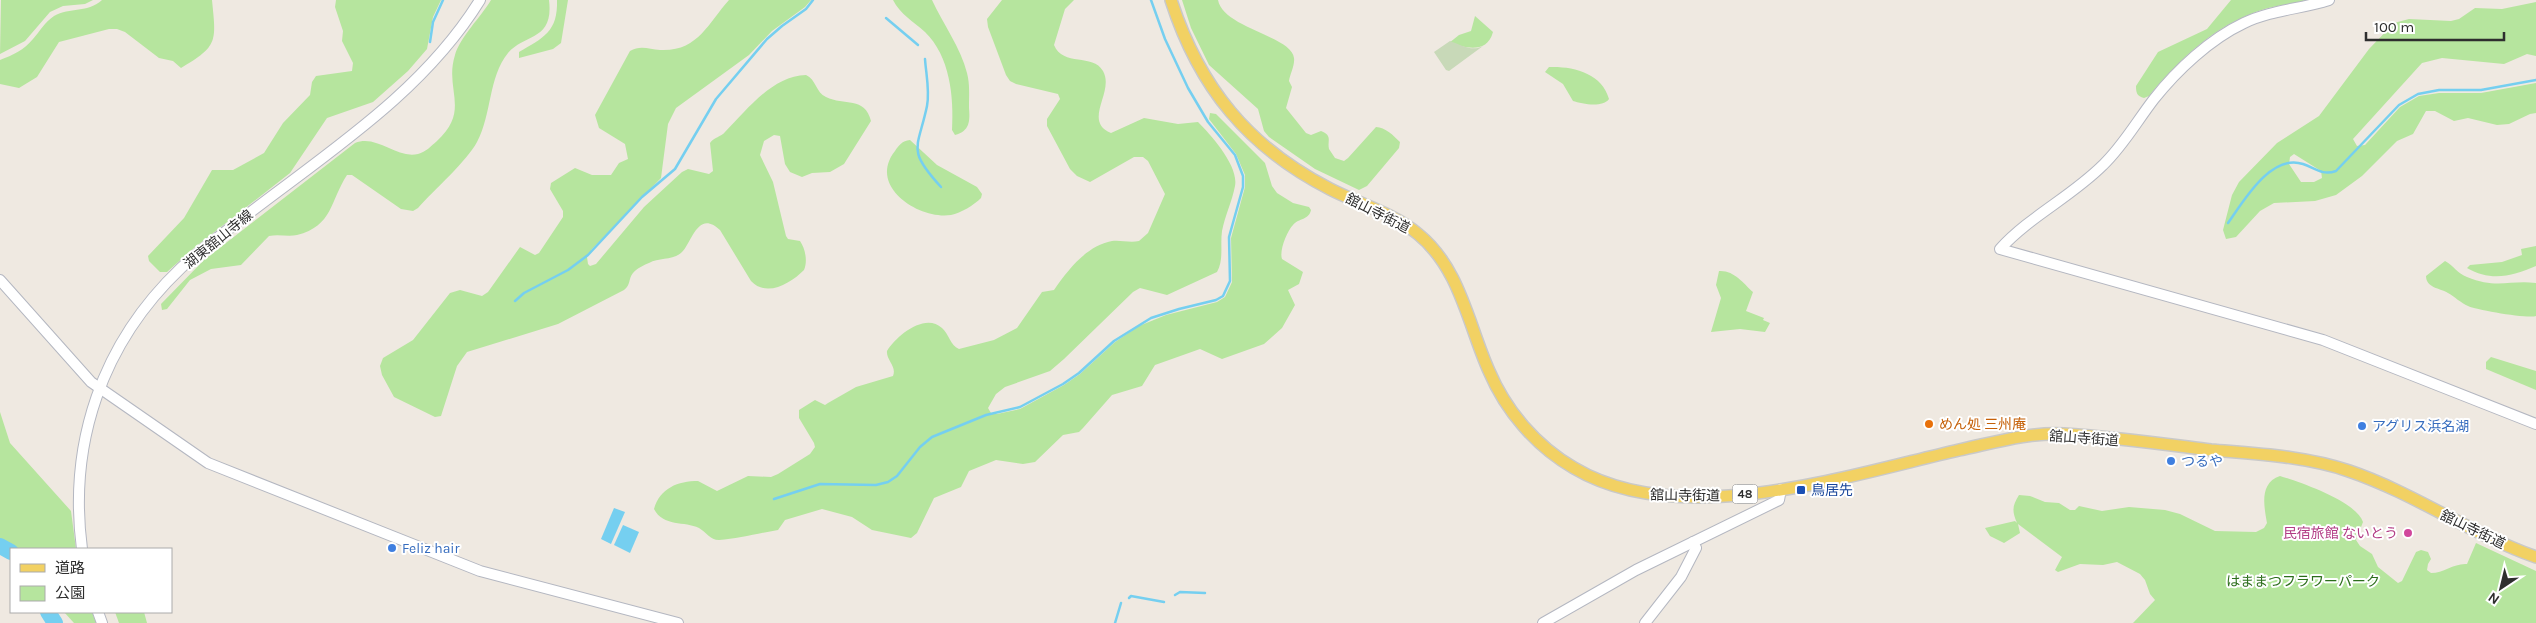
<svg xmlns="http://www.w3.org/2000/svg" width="2536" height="623" viewBox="0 0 2536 623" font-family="Karla,'Noto Sans JP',sans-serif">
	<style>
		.green { fill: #b6e59e; fill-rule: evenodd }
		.cemetery { fill: #c8d9b8 }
		.water { fill: #75cff0 }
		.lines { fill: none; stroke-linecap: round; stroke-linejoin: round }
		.stream { stroke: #75cff0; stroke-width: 2.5 }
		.river { stroke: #75cff0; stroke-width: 16 }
		.secondary-casing { stroke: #b4b7c1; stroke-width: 12 }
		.primary-casing { stroke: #c9c9c9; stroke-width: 14 }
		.secondary { stroke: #fff; stroke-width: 10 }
		.primary { stroke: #f2d163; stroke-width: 11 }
		.food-dot { fill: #e8710a; stroke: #fff; stroke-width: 2 }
		.shop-dot { fill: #3f7fe0; stroke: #fff; stroke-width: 2 }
		.transit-dot { fill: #1a4fb4; stroke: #fff; stroke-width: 2 }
		.hotel-dot { fill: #d1479c; stroke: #fff; stroke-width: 2 }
		.labels { text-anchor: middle; stroke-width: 4; stroke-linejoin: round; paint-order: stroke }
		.shield { fill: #fff; stroke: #6d6d6d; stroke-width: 1 }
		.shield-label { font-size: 12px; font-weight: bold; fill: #2e2e2e }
		.street-label { font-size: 14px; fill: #2e2e2e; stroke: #fff }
		.food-label { font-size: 14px; fill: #c56008; stroke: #fff; text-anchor: start }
		.shop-label { font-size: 14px; fill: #366cbe; stroke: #fff; text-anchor: start }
		.transit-label { font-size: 14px; fill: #164399; stroke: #fff; text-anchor: start }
		.hotel-label { font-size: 14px; fill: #b23c85; stroke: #fff; text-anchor: end }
		.park-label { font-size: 14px; fill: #2c6e1b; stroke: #fff }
	</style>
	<rect width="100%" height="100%" fill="#efe9e1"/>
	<g class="green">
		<polygon points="1,0 93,0 85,4 63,6 50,12 25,41 0,54"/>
		<path d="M102 0H212C216 41 219 46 181 68L173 61 159 58 125 32 117 29H109L59 42 37 77 19 88 0 84V60C13 55 24 50 33 39 40 31 45 22 54 16 70 7 88 13 102 0Z"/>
		<polygon points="336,0 441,0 433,17 427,49 408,71 373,102 327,118 290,173 194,248 167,272 160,272 149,261 148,256 184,218 212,170 233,170 264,153 283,123 310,95 312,82 316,76 352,71 353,63 342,41 343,31 335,7"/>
		<path d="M491 0H549C554 41 525 33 508 53 488 78 492 114 477 142 467 161 434 190 418 208L413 211 401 209 352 175H347C330 201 333 226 297 235 288 237 279 234 269 236L241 265 211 269 190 280 167 309 162 310 161 304 204 260 355 143C377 134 396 159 418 154 426 152 431 146 437 141 471 110 444 90 455 55 460 37 481 17 491 0Z"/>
		<path d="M557 0H568L561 43 553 49 519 58V52C543 38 558 32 557 0Z"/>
		<path d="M729 0H811L805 7 772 31 749 55 676 108 668 124 661 178 592 249 587 257 588 264 590 266 596 264 644 207 682 172 688 169 709 174 713 171 710 143C714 137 721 137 725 132 747 110 772 76 806 75 816 79 816 93 826 97 844 106 865 96 871 121L844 164 830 172 812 173 802 177 790 172 785 164 780 136 774 135 764 141 760 155 773 182 786 236 788 239 800 241C805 248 808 261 804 270 791 283 767 298 751 281L720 230C698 209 692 242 682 252 673 261 659 257 649 263 644 265 636 269 633 273 628 279 631 285 624 290L558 324 467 352 457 366 441 416 435 417 394 397 382 375 380 366 383 358 413 340 450 293 460 290 482 296 488 292 520 247 535 255 539 253 563 217V211L550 189 551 183 575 168 592 175H611L619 163 628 159 625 144 599 128 595 115 630 51C640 45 649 49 660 50 698 52 708 23 729 0Z"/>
		<path d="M893 0H932C943 24 961 48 967 73 970 84 969 96 969 108 970 121 970 131 955 135L952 130C954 97 950 56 925 32 914 22 900 14 893 0Z"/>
		<path d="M1002 0H1074L1065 9 1054 45C1063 67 1093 53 1103 71 1115 92 1082 121 1111 133L1144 118 1178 124 1198 122C1211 135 1239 166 1235 186 1232 202 1225 215 1222 231 1220 245 1224 260 1217 272L1167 295 1140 288 1133 292 1064 359 1050 371 1005 387 996 394 988 408 991 413 997 414 1020 409 1064 385 1080 374 1115 342 1139 326 1166 315 1217 302 1225 297 1232 282 1231 238 1245 187V175L1236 154 1209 119 1210 113 1216 114 1265 163 1272 186 1277 193 1293 203 1309 207 1311 210C1309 220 1299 218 1293 225 1287 231 1279 251 1282 259L1303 272 1299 284 1288 290 1295 305 1282 328 1264 344 1222 359 1200 349 1155 365 1142 386 1112 395 1083 428 1079 432 1063 435 1035 462 1023 464 996 460 969 471 961 487 934 498 917 533 911 538 872 530 852 517 822 509 785 520 778 530C759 533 738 539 719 540 710 540 706 532 699 528 685 521 663 527 654 509 660 488 678 481 698 481L717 491 748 476 771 477 778 474 810 454 815 447 814 443 799 418V410L815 400 825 405 828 403 856 387 893 376C897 366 886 360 887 351 896 336 925 312 942 328 949 334 950 345 959 349L994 340 1017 328 1042 292 1054 290C1068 270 1086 246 1112 241 1121 240 1130 243 1139 241L1148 233 1165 194 1148 161 1143 157H1134L1090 182 1077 176 1070 169 1047 126V119L1060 99 1058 94 1016 84 1010 81 1006 75 988 27 987 19Z"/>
		<path d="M1182 0H1218C1223 28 1292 36 1294 58 1295 65 1290 74 1289 81L1292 87 1286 108 1306 133 1311 135 1321 131C1333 136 1327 140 1329 149L1335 158 1344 161 1348 158 1376 127C1385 127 1394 136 1400 142L1399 148 1367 186 1359 190 1315 169 1269 137 1264 131 1258 109 1209 65 1191 28Z"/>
		<path d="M2231 0H2307C2288 5 2269 6 2251 14 2211 29 2176 63 2149 96L2144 98C2137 96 2136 93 2136 86L2158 52 2207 29Z"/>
		<path d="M2536 2V56L2527 54 2504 64 2442 58 2422 63 2353 139 2357 146 2365 145 2400 107 2419 96 2439 93H2481L2536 83V113L2530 114 2509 124 2497 125 2468 118 2454 121 2435 111H2426L2413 134 2397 141 2362 176 2336 195 2315 201 2274 203 2260 211 2236 237 2226 239 2223 230 2232 195 2239 182 2277 143 2319 116 2369 49 2394 23 2409 19 2451 21 2459 19 2475 8 2502 9ZM2294 154 2321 171 2322 178 2314 182H2301L2289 164 2290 157Z"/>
		<path d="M1475 16 1493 32C1487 54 1466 48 1449 43L1459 35 1471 31Z"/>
		<path d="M1549 67C1573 66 1602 73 1609 99 1603 108 1582 104 1573 101L1563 84 1545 72Z"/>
		<path d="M910 140 937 165 977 187 982 194 981 198C974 205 961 213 951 215 919 220 867 186 895 151 899 145 902 141 910 140Z"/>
		<path d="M2536 246V266C2513 276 2491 282 2467 268L2470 265 2502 262 2522 255 2521 249Z"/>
		<path d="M2445 261C2453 265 2458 274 2467 277 2496 289 2509 280 2536 283V316C2529 319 2476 310 2468 306 2461 303 2455 297 2448 293 2440 288 2426 288 2426 276Z"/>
		<path d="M1719 271C1734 270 1743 283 1753 292L1746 311 1764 318 1763 320 1770 323 1765 332 1740 329 1711 332 1721 298 1716 285Z"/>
		<polygon points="2491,357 2536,371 2536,390 2486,369 2486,362"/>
		<polygon points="0,412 10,443 71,511 76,549 13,549 0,542"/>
		<path d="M2280 476C2300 482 2357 502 2363 522L2356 540 2360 546 2372 554 2378 567 2398 583 2402 581 2416 552 2421 550 2428 552 2431 559 2428 564 2427 570 2431 573C2444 573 2454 563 2467 564L2476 543 2536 571V623H2133L2155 600 2150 594 2145 580 2140 574 2117 562 2103 565 2080 564 2058 572 2055 570 2062 557 2018 524 2020 533 2004 543 1990 536 1985 528 2015 521 2017 523C2012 511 2012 506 2019 495L2030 496 2045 502 2059 503 2070 510H2075L2079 506 2102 511 2129 507 2165 510 2180 514 2215 531 2256 532 2264 528 2267 523C2264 506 2259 483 2280 476Z"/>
		<polygon points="64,612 92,612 96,623 74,623"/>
		<polygon points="115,612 144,612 147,623 119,623"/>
	</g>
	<path class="cemetery" d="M1450 41C1461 45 1472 52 1483 46L1449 71 1446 70 1434 52Z"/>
	<g class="water">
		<polygon points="614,508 625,512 611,544 601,539"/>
		<polygon points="623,525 639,532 630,553 614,545"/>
	</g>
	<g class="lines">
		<g class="stream">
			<polyline points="886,18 918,45"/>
			<polyline points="430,42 433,22 443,0"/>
			<path d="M925 59C926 74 930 91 927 106 918 149 906 149 941 187"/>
			<path d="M2228 223C2243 202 2271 153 2303 164 2315 168 2322 176 2336 171L2399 105 2418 94 2439 90H2481L2536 80"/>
			<polyline points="515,301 524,293 568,270 588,255 642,197 675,169 716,99 767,39 782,26 806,9 813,0"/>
			<polyline points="774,499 820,484 876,485 888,482 897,476 920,447 932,437 986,415 1020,407 1063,384 1079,373 1114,341 1151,318 1179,309 1216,300 1223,296 1230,281 1229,237 1243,187 1243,176 1235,155 1208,122 1188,88 1165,39 1151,0"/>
			<polyline points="1175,595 1180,592 1205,593"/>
			<polyline points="1129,598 1131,596 1164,602"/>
			<polyline points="1115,623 1121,603"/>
		</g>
		<g class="river">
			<polyline points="0,546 11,552"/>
			<polyline points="48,612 55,623"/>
		</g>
		<defs>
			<g id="secondary">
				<path d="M2329 0C2301 9 2271 10 2244 23 2210 39 2177 70 2154 99 2137 121 2123 146 2103 165 2071 197 2030 216 2000 249L2323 340 2536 424"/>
				<polyline points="0,280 91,382 208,463 480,571 678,623"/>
				<path d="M82 549C68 443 102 343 181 268 199 251 220 236 239 221 325 154 422 94 480 0"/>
				<polyline points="98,612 102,623"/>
				<polyline points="1543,623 1636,570 1779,500 1781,489"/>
				<polyline points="1645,623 1681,577 1696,548 1693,542"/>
			</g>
			<path id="primary" d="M1171 0C1199 87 1248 147 1330 189 1359 204 1393 213 1418 234 1460 268 1468 324 1489 371 1506 411 1536 446 1574 468 1680 531 1846 476 1959 450 1993 443 2028 432 2064 434 2113 437 2163 444 2211 450 2257 454 2305 456 2349 471 2414 493 2471 534 2536 557"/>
		</defs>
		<use href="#secondary" class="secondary-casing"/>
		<use href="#primary" class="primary-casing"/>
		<use href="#secondary" class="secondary"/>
		<use href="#primary" class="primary"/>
	</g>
	<circle class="food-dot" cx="1929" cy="424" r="5"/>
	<g class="shop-dot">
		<circle cx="2362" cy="426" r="5"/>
		<circle cx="2171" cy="461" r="5"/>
		<circle cx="392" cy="548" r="5"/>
	</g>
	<rect class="transit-dot" x="1796" y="485" width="10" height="10" rx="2.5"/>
	<circle class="hotel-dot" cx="2408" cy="533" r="5"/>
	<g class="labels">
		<rect class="shield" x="1732.5" y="484.5" width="25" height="19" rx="4"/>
		<g class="shield-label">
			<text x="1745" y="498">48</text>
		</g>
		<g class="street-label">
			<text transform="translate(1378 213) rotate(27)" y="5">舘山寺街道</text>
			<text transform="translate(218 239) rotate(-39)" y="5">湖東舘山寺線</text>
			<text transform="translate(2084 438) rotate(4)" y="5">舘山寺街道</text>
			<text transform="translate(1685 495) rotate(1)" y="5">舘山寺街道</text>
			<text transform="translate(2473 529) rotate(26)" y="5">舘山寺街道</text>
		</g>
		<g class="food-label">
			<text x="1939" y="429">めん処 三州庵</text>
		</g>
		<g class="shop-label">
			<text x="2372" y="431">アグリス浜名湖</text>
			<text x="2181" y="466">つるや</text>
			<text x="402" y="553">Feliz hair</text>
		</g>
		<g class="transit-label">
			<text x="1811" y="495">鳥居先</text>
		</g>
		<g class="hotel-label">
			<text x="2398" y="538">民宿旅館 ないとう</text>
		</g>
		<g class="park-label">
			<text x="2303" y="586">はままつフラワーパーク</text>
		</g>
	</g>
	<rect x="10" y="548" width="162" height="65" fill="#ffffff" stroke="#ababab"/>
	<rect x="20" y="564" width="25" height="8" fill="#f2d163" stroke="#ababab"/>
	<text x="55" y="573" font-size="15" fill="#2e2e2e">道路</text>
	<rect x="20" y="586" width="25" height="15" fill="#b6e59e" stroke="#ababab"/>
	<text x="55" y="598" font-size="15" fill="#2e2e2e">公園</text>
	<g transform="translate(2501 588) rotate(215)" stroke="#ffffff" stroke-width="4" paint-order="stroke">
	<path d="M0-4L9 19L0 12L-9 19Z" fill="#2e2e2e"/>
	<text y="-8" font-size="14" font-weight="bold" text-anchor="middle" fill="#2e2e2e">N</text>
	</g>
	<path d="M2366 32v8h138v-8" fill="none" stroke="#2e2e2e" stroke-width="2.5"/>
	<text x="2374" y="32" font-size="15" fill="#2e2e2e" stroke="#ffffff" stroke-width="4" paint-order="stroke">100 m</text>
</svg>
